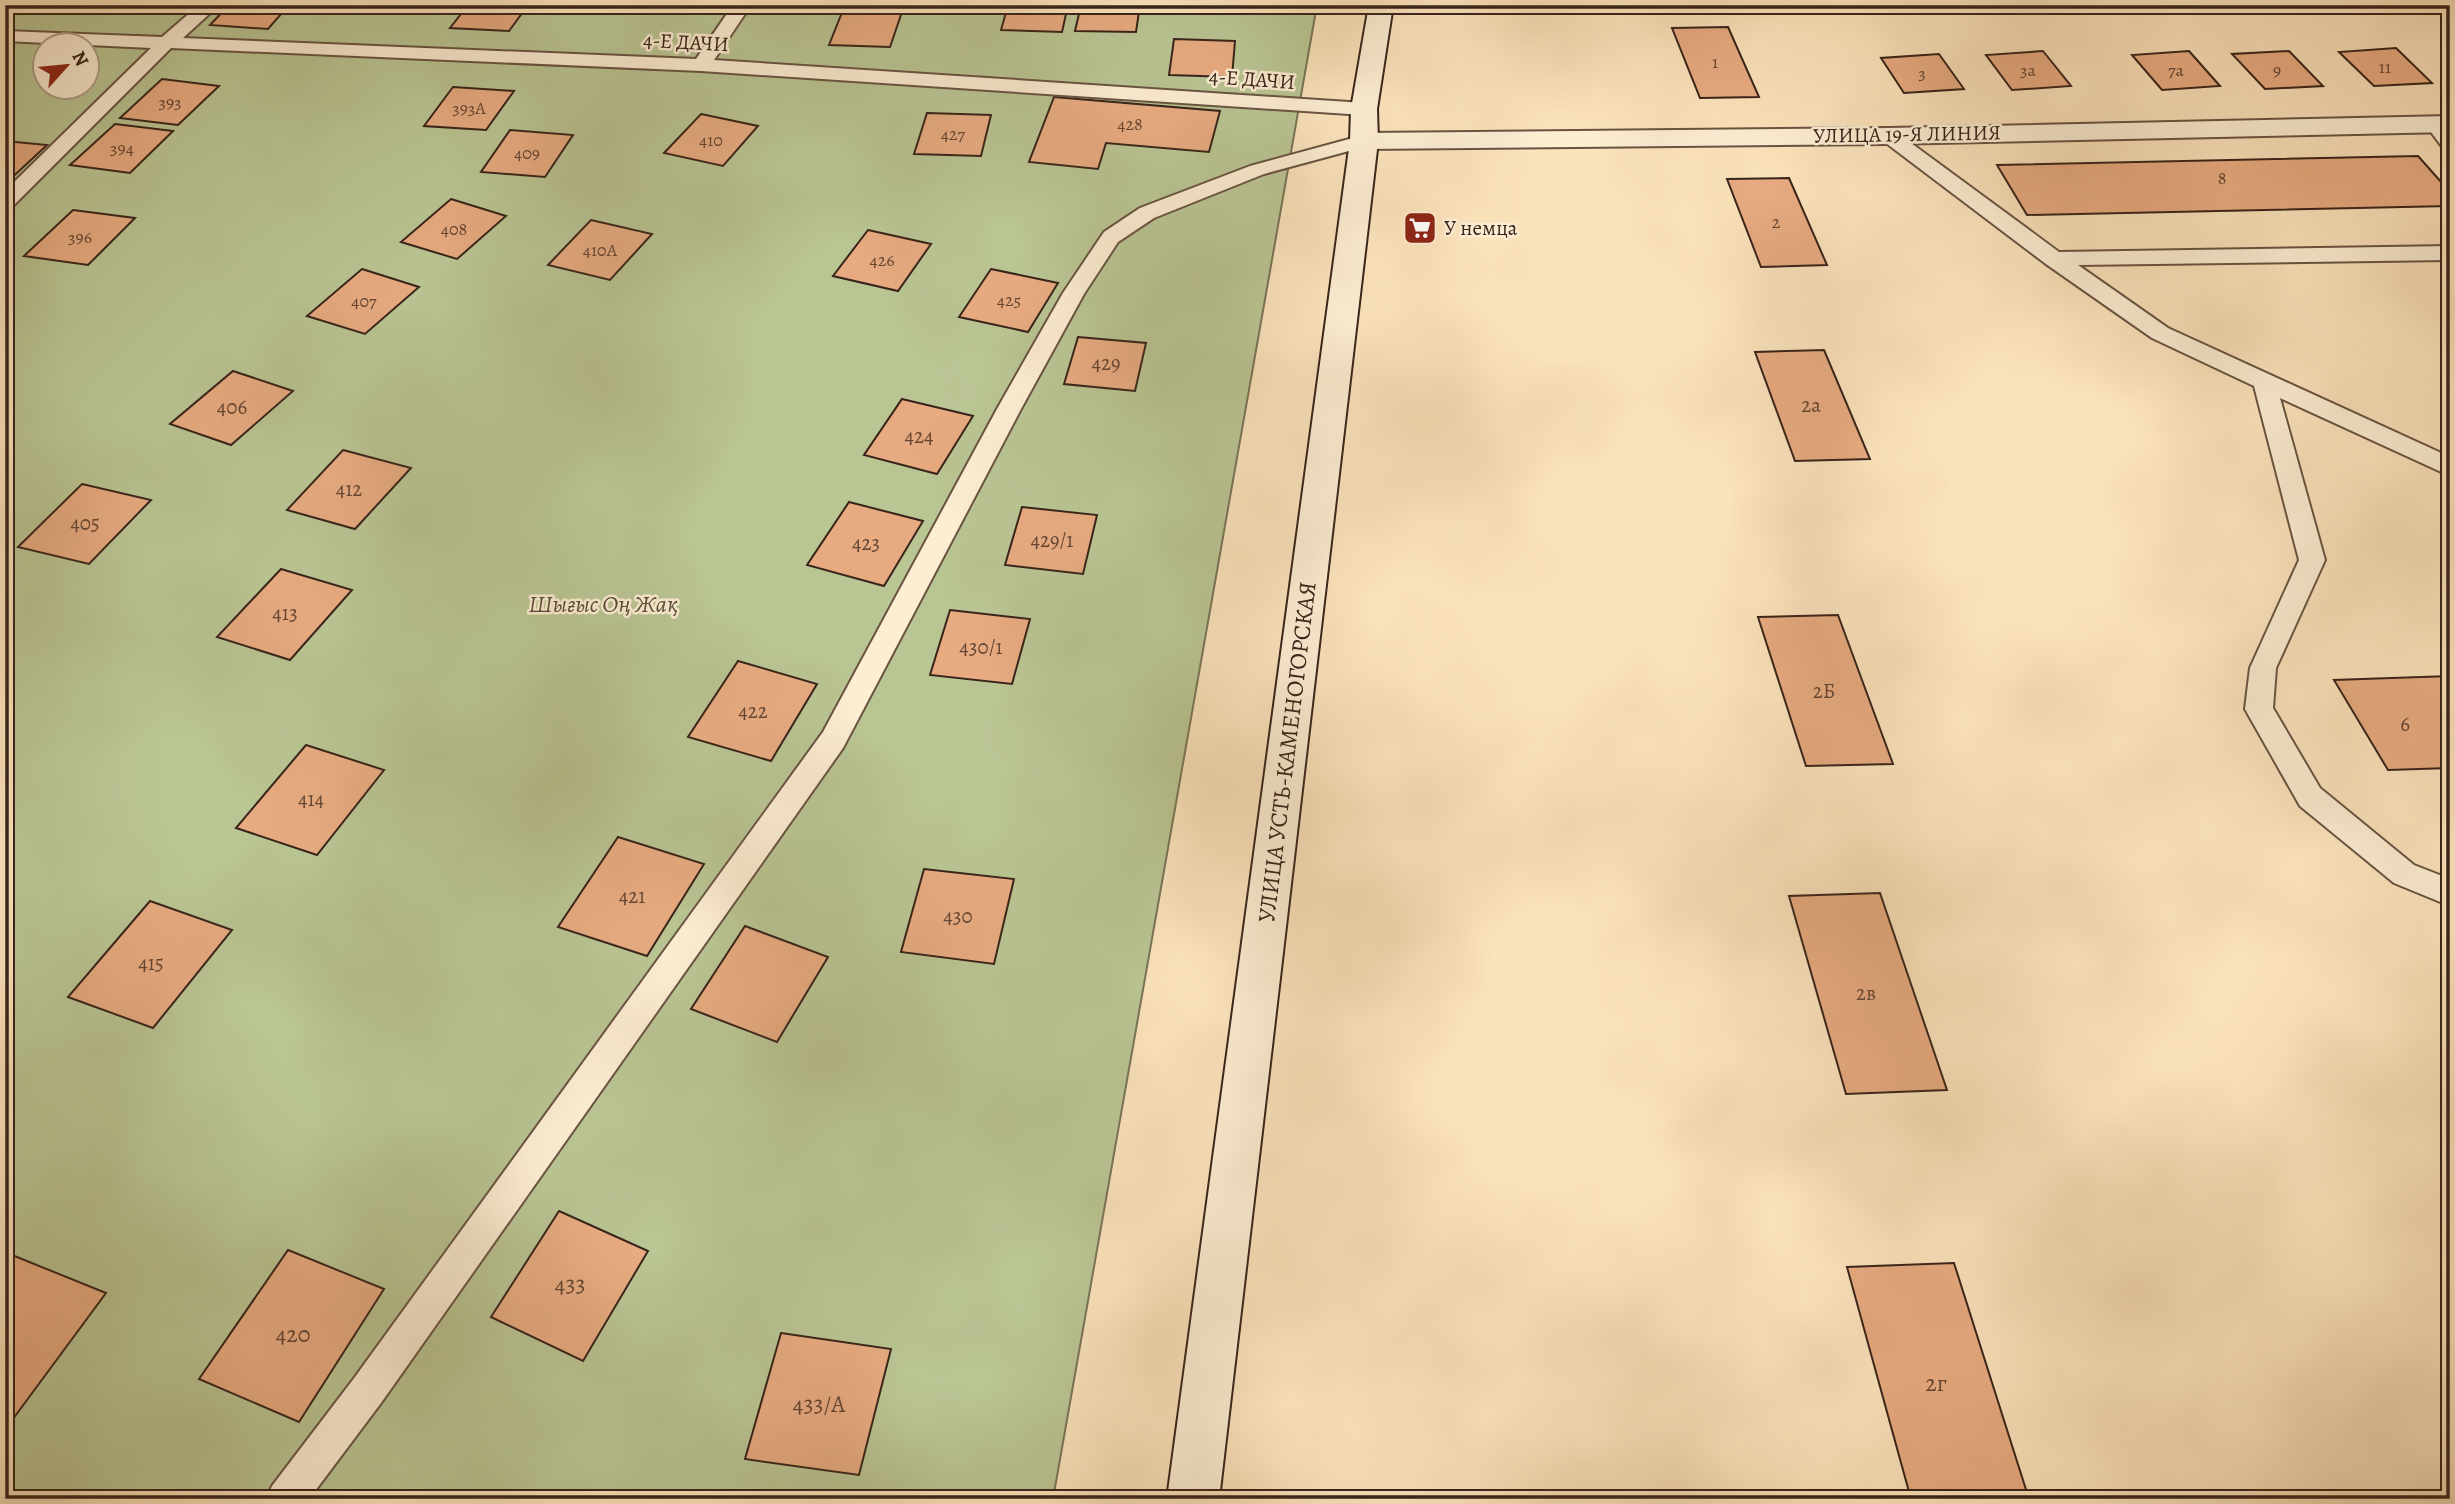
<svg xmlns="http://www.w3.org/2000/svg" width="2455" height="1504" viewBox="0 0 2455 1504" font-family="Alegreya,serif">
	<style>
		.green { fill: #bac594; stroke: #797457; stroke-width: 2; fill-rule: evenodd }
		.building { fill: #e8ab81; stroke: #38241a; stroke-width: 2 }
		.lines { fill: none; stroke-linecap: round; stroke-linejoin: round }
		.lane-casing { stroke: #695442; stroke-width: 4 }
		.street-casing { stroke: #695442; stroke-width: 4 }
		.secondary-casing { stroke: #38241a; stroke-width: 4 }
		.lane { fill: #fcedd3; fill-rule: evenodd }
		.street { fill: #fcedd3; fill-rule: evenodd }
		.secondary { fill: #fcedd3; fill-rule: evenodd }
		.labels { text-anchor: middle; stroke-width: 5; stroke-linejoin: round; paint-order: stroke }
		.far-number-label { font-size: 18px; fill: #644634 }
		.far-street-label { font-size: 21px; fill: #38241a; stroke: #fcedd3 }
		.far-poi-label { font-size: 21px; fill: #38241a; stroke: #fcedd3; text-anchor: start }
		.number-label { font-size: 21px; fill: #644634 }
		.park-label { font-size: 24px; font-style: italic; fill: #584c38; stroke: #fcedd3 }
		.street-label { font-size: 24px; fill: #38241a; stroke: #fcedd3 }
		.near-number-label { font-size: 24px; fill: #644634 }
	</style>
	<rect width="100%" height="100%" fill="#fbe3bc"/>
	<filter id="stains"><feTurbulence type="fractalNoise" baseFrequency=".00286" numOctaves="4"/><feColorMatrix values="0 0 0 0 .2 0 0 0 0 .09 0 0 0 0 .02 0 0 0 .5 -.17"/></filter>
	<radialGradient id="worn" r=".72"><stop offset=".6" stop-color="#630" stop-opacity="0"/><stop offset="1" stop-color="#630" stop-opacity=".3"/></radialGradient>
	<path class="green" d="M5 5H1317L1053 1499H5ZM46 46H88V88H46Z"/>
	<g class="building">
		<polygon points="229,5 289,5 268,29 210,25"/>
		<polygon points="468,5 528,5 509,31 450,28"/>
		<polygon points="1008,5 1068,5 1062,32 1001,30"/>
		<polygon points="1081,5 1140,5 1136,32 1075,31"/>
		<polygon points="843,10 902,12 890,47 829,45"/>
		<polygon points="1728,27 1759,97 1700,98 1672,28"/>
		<polygon points="1174,39 1235,41 1232,77 1169,75"/>
		<polygon points="2396,48 2432,83 2374,86 2339,52"/>
		<polygon points="2043,51 2071,86 2012,90 1986,55"/>
		<polygon points="2189,51 2220,86 2162,90 2132,55"/>
		<polygon points="2289,51 2323,86 2265,89 2232,54"/>
		<polygon points="1939,54 1964,89 1904,93 1881,58"/>
		<polygon points="162,79 219,86 178,125 120,118"/>
		<polygon points="453,87 514,91 486,130 424,126"/>
		<polygon points="1054,97 1220,111 1209,152 1106,143 1098,169 1029,162"/>
		<polygon points="927,113 991,115 981,156 914,154"/>
		<polygon points="701,114 758,126 723,166 664,153"/>
		<polygon points="115,124 173,131 130,173 70,165"/>
		<polygon points="510,130 573,135 545,177 481,172"/>
		<polygon points="5,141 47,145 5,184"/>
		<polygon points="2418,156 2450,192 2450,206 2027,215 1997,165"/>
		<polygon points="1789,178 1827,265 1761,267 1727,179"/>
		<polygon points="451,199 506,216 457,259 401,242"/>
		<polygon points="73,210 135,218 88,265 24,256"/>
		<polygon points="591,220 652,234 610,280 548,265"/>
		<polygon points="868,230 931,244 898,291 833,276"/>
		<polygon points="362,269 419,287 365,334 307,316"/>
		<polygon points="991,269 1058,283 1028,332 959,317"/>
		<polygon points="1078,337 1146,343 1135,391 1064,384"/>
		<polygon points="1824,350 1870,459 1795,461 1755,352"/>
		<polygon points="233,371 293,391 231,445 170,424"/>
		<polygon points="902,399 973,416 937,474 864,455"/>
		<polygon points="343,450 411,468 355,529 287,510"/>
		<polygon points="82,484 151,500 89,564 18,547"/>
		<polygon points="849,502 923,521 884,586 807,565"/>
		<polygon points="1022,507 1097,515 1083,574 1005,565"/>
		<polygon points="281,569 352,590 290,660 217,637"/>
		<polygon points="950,610 1030,619 1012,684 930,675"/>
		<polygon points="1838,615 1893,764 1806,766 1758,617"/>
		<polygon points="738,661 817,684 771,761 688,737"/>
		<polygon points="2450,676 2450,768 2388,770 2334,680"/>
		<polygon points="306,745 384,770 317,855 236,828"/>
		<polygon points="618,837 704,864 647,956 558,927"/>
		<polygon points="924,869 1014,879 994,964 901,952"/>
		<polygon points="1880,893 1947,1090 1846,1094 1789,896"/>
		<polygon points="150,901 232,930 153,1028 68,997"/>
		<polygon points="745,926 828,957 777,1042 691,1009"/>
		<polygon points="559,1211 648,1251 583,1361 491,1317"/>
		<polygon points="288,1250 384,1289 299,1422 199,1379"/>
		<polygon points="12,1255 106,1293 7,1427 5,1264"/>
		<polygon points="1954,1263 2029,1499 1911,1499 1847,1267"/>
		<polygon points="781,1333 891,1349 859,1475 745,1459"/>
	</g>
	<g class="lines">
		<defs>
			<g id="lane">
				<polygon points="199,5 219,5 183,38 696,59 733,5 751,5 714,60 1364,103 1374,109 1364,115 701,71 171,48 12,207 5,209 5,191 151,48 5,41 5,31 162,37"/>
				<path d="M2435 118C2451 122 2450 136 2450 150L2443 148 2425 124Z"/>
				<polygon points="1889,130 1896,132 2059,252 2450,246 2450,260 2078,265 2168,328 2450,457 2450,476 2280,398 2325,560 2276,668 2273,708 2320,788 2414,865 2450,879 2450,906 2394,883 2300,806 2245,709 2250,668 2299,560 2254,386 2152,338 2046,264 1882,140 1879,136 1882,132"/>
				<polygon points="1364,135 1374,141 1371,145 1264,174 1154,218 1118,242 1084,294 1021,409 843,748 381,1403 309,1499 266,1499 272,1486 355,1377 823,732 997,409 1063,293 1104,232 1140,208 1250,166"/>
			</g>
			<polygon id="street" points="2450,116 2450,132 1889,144 1364,149 1354,147 1350,141 1354,135 1364,133 1889,128"/>
			<polygon id="secondary" points="1369,5 1393,5 1377,109 1378,141 1219,1499 1167,1499 1350,141 1351,109"/>
		</defs>
		<use href="#lane" class="lane-casing"/>
		<use href="#street" class="street-casing"/>
		<use href="#secondary" class="secondary-casing"/>
		<use href="#lane" class="lane"/>
		<use href="#street" class="street"/>
		<use href="#secondary" class="secondary"/>
	</g>
	<defs>
		<symbol id="supermarket-square" viewBox="-11 -11 22 22"><rect x="-9" y="-9" width="18" height="18" rx="4" fill="#8f2418" stroke="#fcedd3"/><path d="M-6-5.5h2.5l.6 2H6L4.5 2H-2.5L-4.4-4H-6ZM-1.5 3.2a1.3 1.3 0 1 0 .1 0ZM3 3.2a1.3 1.3 0 1 0 .1 0Z" fill="#fff"/></symbol>
	</defs>
	<g fill-rule="evenodd">
		<use href="#supermarket-square" x="1401" y="209" width="38" height="38"/>
	</g>
	<g class="labels">
		<g class="far-number-label">
			<text x="1715" y="68">1</text>
			<text x="2385" y="73">11</text>
			<text x="2028" y="76">3а</text>
			<text x="2176" y="76">7а</text>
			<text x="2277" y="76">9</text>
			<text x="1922" y="79">3</text>
			<text x="170" y="108">393</text>
			<text x="469" y="114">393А</text>
			<text x="1130" y="130">428</text>
			<text x="953" y="140">427</text>
			<text x="711" y="146">410</text>
			<text x="122" y="154">394</text>
			<text x="527" y="159">409</text>
			<text x="2222" y="184">8</text>
			<text x="1776" y="228">2</text>
			<text x="454" y="235">408</text>
			<text x="80" y="243">396</text>
			<text x="600" y="256">410А</text>
			<text x="882" y="266">426</text>
			<text x="1009" y="306">425</text>
			<text x="364" y="307">407</text>
		</g>
		<g class="far-street-label">
			<text transform="translate(686 42) rotate(3)" y="7">4-Е ДАЧИ</text>
			<text transform="translate(1252 79) rotate(4)" y="7">4-Е ДАЧИ</text>
			<text transform="translate(1907 134) rotate(-1)" y="7">УЛИЦА 19-Я ЛИНИЯ</text>
		</g>
		<g class="far-poi-label">
			<text x="1444" y="235">У немца</text>
		</g>
		<g class="number-label">
			<text x="1106" y="370">429</text>
			<text x="1811" y="412">2а</text>
			<text x="232" y="414">406</text>
			<text x="919" y="443">424</text>
			<text x="349" y="496">412</text>
			<text x="85" y="530">405</text>
			<text x="1052" y="547">429/1</text>
			<text x="866" y="550">423</text>
			<text x="285" y="620">413</text>
			<text x="981" y="654">430/1</text>
			<text x="1824" y="698">2Б</text>
			<text x="753" y="718">422</text>
			<text x="2405" y="731">6</text>
			<text x="311" y="806">414</text>
			<text x="632" y="903">421</text>
			<text x="958" y="923">430</text>
			<text x="151" y="970">415</text>
			<text x="1866" y="1000">2в</text>
		</g>
		<g class="park-label">
			<text x="603" y="612">Шығыс Оң Жақ</text>
		</g>
		<g class="street-label">
			<text transform="translate(1287 752) rotate(-83)" y="8">УЛИЦА УСТЬ-КАМЕНОГОРСКАЯ</text>
		</g>
		<g class="near-number-label">
			<text x="570" y="1292">433</text>
			<text x="293" y="1342">420</text>
			<text x="1936" y="1391">2г</text>
			<text x="819" y="1412">433/А</text>
		</g>
	</g>
	<rect width="2455" height="1504" fill="none" stroke="#fbe3bc" stroke-width="28"/>
	<rect x="7" y="7" width="2441" height="1490" fill="none" stroke="#38241a" stroke-width="3.5"/>
	<rect x="14" y="14" width="2427" height="1476" fill="none" stroke="#38241a" stroke-width="2"/>
	<g transform="translate(66 66) rotate(63)"><circle r="33" fill="#fcedd3" stroke="#ae9d89" stroke-width="2"/>
	<path d="M0-5L12 26L0 18L-12 26Z" fill="#8f2418"/>
	<text y="-10" font-size="19" font-weight="bold" text-anchor="middle" fill="#38241a">N</text>
	</g>
	<rect width="100%" height="100%" filter="url(#stains)"/>
	<rect width="100%" height="100%" fill="url(#worn)"/>
</svg>
